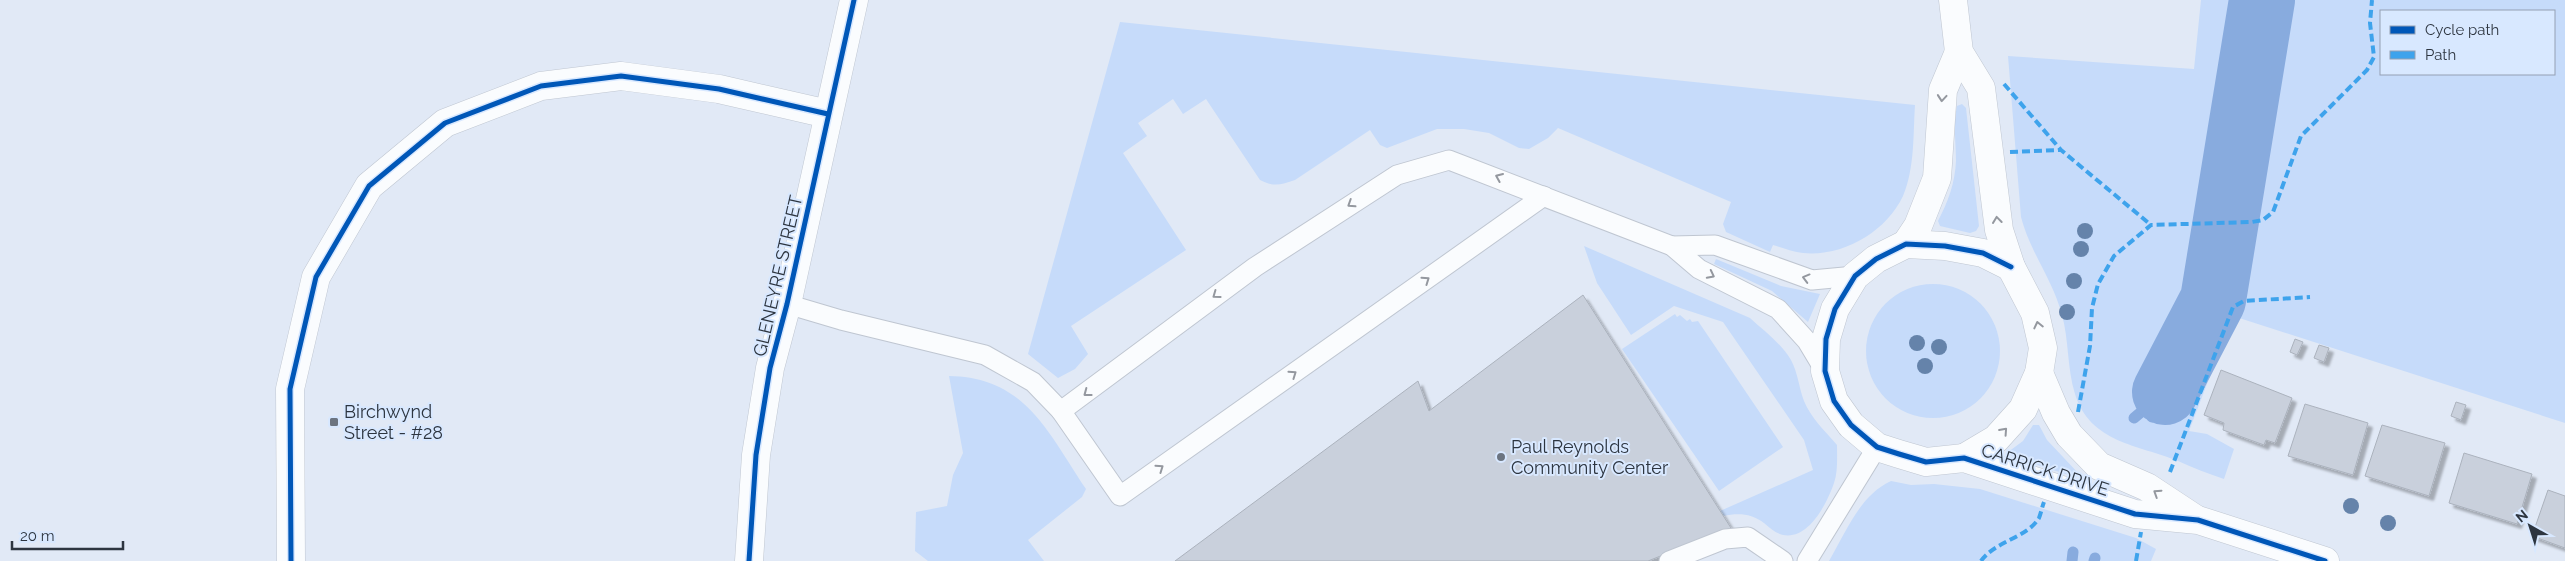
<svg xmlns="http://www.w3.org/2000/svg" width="2565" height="561" viewBox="0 0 2565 561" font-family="Raleway,sans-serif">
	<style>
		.green { fill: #c6dbfa; fill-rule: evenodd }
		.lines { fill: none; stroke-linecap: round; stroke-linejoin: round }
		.stream { stroke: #88abde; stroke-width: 11 }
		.river { stroke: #88abde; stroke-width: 66 }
		.building { fill: #c9d0dc; stroke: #abb2bd; filter: url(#shadow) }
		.service-casing { stroke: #bfc6d1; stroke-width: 21 }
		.minor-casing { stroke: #bfc6d1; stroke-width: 29 }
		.tertiary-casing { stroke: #bfc6d1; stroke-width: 29 }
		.service { stroke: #fafcfe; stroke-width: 19 }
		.minor { stroke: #fafcfe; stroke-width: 28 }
		.tertiary { stroke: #fafcfe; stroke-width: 28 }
		.quiet { stroke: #3ea3ec; stroke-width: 4; stroke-dasharray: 8 4; stroke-linecap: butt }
		.cycleway-casing { stroke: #d8e8ff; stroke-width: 8 }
		.cycleway { stroke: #0057b8; stroke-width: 5 }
		.tree { fill: #6583aa }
		.oneway { stroke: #94989f }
		.poi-dot { fill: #6c7480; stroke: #d8e8ff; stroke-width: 2 }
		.labels { text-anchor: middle; stroke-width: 4; stroke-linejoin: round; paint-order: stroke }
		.street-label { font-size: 18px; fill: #2d3540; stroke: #d8e8ff }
		.poi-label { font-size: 18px; fill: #2d3540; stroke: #d8e8ff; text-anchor: start }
	</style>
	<defs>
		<filter id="shadow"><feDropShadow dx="4.5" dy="4.5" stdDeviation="1" flood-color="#0004"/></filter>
	</defs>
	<rect width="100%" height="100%" fill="#e1e9f6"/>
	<g class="green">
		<path d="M2201 0H2565V423L2233 316 2189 431 2207 434 2234 449 2224 479C2209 474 2193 468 2178 461 2139 445 2090 443 2075 394 2067 368 2069 340 2062 315 2053 280 2030 252 2021 217L2008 56 2194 69ZM2381 11H2554V74H2381Z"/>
		<path d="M1120 22 1915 105C1913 134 1915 168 1903 196 1886 232 1843 257 1803 253 1793 252 1783 248 1773 245L1770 252 1726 232 1723 224 1731 202 1558 128 1548 138 1529 149 1519 148 1489 133 1464 129H1437L1387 148 1380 145 1370 130 1295 180C1281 185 1273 187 1260 180L1206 99 1183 114 1173 99 1138 123 1147 136 1123 153 1186 250 1071 326 1088 354 1075 369 1058 378 1028 354Z"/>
		<path d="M1962 104 1966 108 1979 226 1976 231 1970 233 1940 226 1938 221C1948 202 1955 183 1956 161 1956 143 1953 124 1957 106Z"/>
		<path d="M1584 246 1750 318C1764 331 1781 343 1791 360 1798 373 1799 388 1804 401 1811 418 1825 431 1837 445 1837 457 1838 472 1834 483 1827 503 1809 540 1783 535 1775 533 1770 528 1764 523 1751 513 1738 513 1723 516L1720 511 1813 470 1804 440 1723 322 1674 306 1631 335 1597 283Z"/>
		<polygon points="1716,259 1781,286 1820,294 1808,322 1772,291 1714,264"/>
		<circle cx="1933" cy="351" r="67"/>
		<polygon points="1675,314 1677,317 1680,315 1687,321 1690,319 1692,322 1698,321 1783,447 1719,491 1622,349"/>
		<path d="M949 376C1026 377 1048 433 1086 489L1082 497 1028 540 1044 561H928L915 551 916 512 947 506 953 475 963 453Z"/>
		<polygon points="2033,425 2039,425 2047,440 2080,475 2075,477 2013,457 2008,452 2023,441"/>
		<path d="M1891 481 1911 485 1934 484 1980 489 2136 538 2156 549 2151 561H1829C1846 532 1860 495 1891 481Z"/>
	</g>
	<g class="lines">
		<g class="stream">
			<polyline points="2152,417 2163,397"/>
			<polyline points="2134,418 2165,392"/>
			<polyline points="2072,561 2073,552"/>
			<polyline points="2094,561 2095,558"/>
		</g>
		<polyline class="river" points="2165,392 2213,300 2262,0"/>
	</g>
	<g class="building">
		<polygon points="1583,295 1731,528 1648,561 1175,561 1418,381 1429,411"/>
		<polygon points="2295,339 2303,342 2297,355 2290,352"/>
		<polygon points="2319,345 2329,348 2324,362 2314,358"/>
		<polygon points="2221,370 2292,398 2275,443 2266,440 2264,445 2223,430 2224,423 2204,415"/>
		<polygon points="2456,402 2466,405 2461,420 2451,416"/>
		<polygon points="2305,404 2368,423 2353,475 2288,456"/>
		<polygon points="2382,425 2445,443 2429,496 2365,476"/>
		<polygon points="2464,453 2532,474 2517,524 2449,503"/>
		<polygon points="2548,490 2565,496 2565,548 2532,536"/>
	</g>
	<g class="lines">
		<defs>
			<g id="service">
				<polyline points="1672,246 1715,245 1812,280 1855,276"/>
				<polyline points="787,304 841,320 985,355 1033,382 1061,411 1120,496 1544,196"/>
				<polyline points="1061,411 1255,267 1397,175 1449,160 1672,246 1699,269 1778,309 1807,341 1825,371"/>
				<polyline points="1669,561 1725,539 1748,537 1783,561"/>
				<polyline points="1807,561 1877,447"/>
			</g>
			<g id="minor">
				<polyline points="291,561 290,389 316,277 369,186 445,123 541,86 621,76 719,89 828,114"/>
				<polyline points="749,561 756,455 770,368 787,304 854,0"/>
			</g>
			<g id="tertiary">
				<polyline points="1953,0 1959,52 1981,88 1999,230 2011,267 2035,313 2043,348 2039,373 2023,409 1996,439 1964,458"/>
				<polyline points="1906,244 1918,226 1937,178 1943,90 1959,52"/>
				<polyline points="2011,267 1983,253 1945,246 1906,244 1876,259 1855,276 1835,309 1826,339 1825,371 1834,401 1851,425 1877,447 1899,454 1926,462 1964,458 2135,514 2198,520 2325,561"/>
				<polyline points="2039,373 2056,413 2069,435 2099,466 2147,487 2194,518"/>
			</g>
		</defs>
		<use href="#service" class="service-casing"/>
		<use href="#minor" class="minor-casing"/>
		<use href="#tertiary" class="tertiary-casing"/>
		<use href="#service" class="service"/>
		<use href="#minor" class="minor"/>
		<use href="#tertiary" class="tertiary"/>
		<g class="quiet">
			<polyline points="2004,84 2061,150 2151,225"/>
			<polyline points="2010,152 2061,150"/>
			<polyline points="2078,412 2090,346 2092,308 2098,284 2114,256 2151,225 2252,222 2263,220 2273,212 2301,136 2367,70 2374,57 2370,23 2372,0"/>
			<polyline points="2170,472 2233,307 2244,301 2310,297"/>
			<path d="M1981 561C1995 541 2027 538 2039 518 2041 513 2042 507 2044 502"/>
			<polyline points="2136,561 2141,532"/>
		</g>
		<defs>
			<g id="cycleway">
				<polyline points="2011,267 1983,253 1945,246 1906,244 1876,259 1855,276 1835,309 1826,339 1825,371 1834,401 1851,425 1877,447 1899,454 1926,462 1964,458 2135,514 2198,520 2325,561"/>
				<polyline points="291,561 290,389 316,277 369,186 445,123 541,86 621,76 719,89 828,114"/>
				<polyline points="749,561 756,455 770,368 787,304 854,0"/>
			</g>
		</defs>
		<use href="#cycleway" class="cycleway-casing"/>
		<use href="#cycleway" class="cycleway"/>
	</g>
	<g class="tree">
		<circle cx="2085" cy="231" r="8"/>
		<circle cx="2081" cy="249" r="8"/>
		<circle cx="2074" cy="281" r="8"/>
		<circle cx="2067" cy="312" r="8"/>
		<circle cx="1917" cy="343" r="8"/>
		<circle cx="1939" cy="347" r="8"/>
		<circle cx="1925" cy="366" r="8"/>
		<circle cx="2351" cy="506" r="8"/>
		<circle cx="2388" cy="523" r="8"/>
	</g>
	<defs><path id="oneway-chevron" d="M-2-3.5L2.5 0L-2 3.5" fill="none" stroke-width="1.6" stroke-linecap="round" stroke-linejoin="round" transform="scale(1.25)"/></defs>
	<g class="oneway">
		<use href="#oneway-chevron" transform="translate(1942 98) rotate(95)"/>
		<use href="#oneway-chevron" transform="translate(1499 177) rotate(-157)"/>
		<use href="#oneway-chevron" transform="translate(1351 204) rotate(147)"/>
		<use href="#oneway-chevron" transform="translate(1997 220) rotate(-97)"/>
		<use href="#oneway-chevron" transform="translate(1711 275) rotate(27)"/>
		<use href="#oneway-chevron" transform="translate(1806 278) rotate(-165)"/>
		<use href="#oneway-chevron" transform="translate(1426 280) rotate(-35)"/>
		<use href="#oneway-chevron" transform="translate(1216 295) rotate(144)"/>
		<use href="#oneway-chevron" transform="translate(2038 325) rotate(-103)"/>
		<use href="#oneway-chevron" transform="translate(1293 374) rotate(-35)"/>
		<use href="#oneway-chevron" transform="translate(1087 393) rotate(143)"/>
		<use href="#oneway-chevron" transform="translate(2004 431) rotate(-48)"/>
		<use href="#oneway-chevron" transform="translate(1160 468) rotate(-35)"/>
		<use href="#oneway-chevron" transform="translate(2157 493) rotate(-147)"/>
	</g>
	<g class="poi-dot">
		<rect x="329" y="417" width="10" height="10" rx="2.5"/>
		<circle cx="1501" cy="457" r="5"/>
	</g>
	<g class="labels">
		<g class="street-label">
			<text transform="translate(778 276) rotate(-77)" y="6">GLENEYRE STREET</text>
			<text transform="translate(2045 470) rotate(18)" y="6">CARRICK DRIVE</text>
		</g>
		<g class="poi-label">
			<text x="344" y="418">Birchwynd<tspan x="344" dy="21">Street - #28</tspan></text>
			<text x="1511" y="453">Paul Reynolds<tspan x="1511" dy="21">Community Center</tspan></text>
		</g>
	</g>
	<rect x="2380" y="10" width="175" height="65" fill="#d8e8ff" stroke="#94a0b3"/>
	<rect x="2390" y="26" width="25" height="8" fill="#0057b8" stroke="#94a0b3"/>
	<text x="2425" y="35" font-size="15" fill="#2d3540">Cycle path</text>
	<rect x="2390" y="51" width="25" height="8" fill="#3ea3ec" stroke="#94a0b3"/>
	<text x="2425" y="60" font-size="15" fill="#2d3540">Path</text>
	<g transform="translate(2530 526) rotate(321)" stroke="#d8e8ff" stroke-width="4" paint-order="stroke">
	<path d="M0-4L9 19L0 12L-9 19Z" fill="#2d3540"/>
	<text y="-8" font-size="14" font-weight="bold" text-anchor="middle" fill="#2d3540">N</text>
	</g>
	<path d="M12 541v8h111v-8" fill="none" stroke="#2d3540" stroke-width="2.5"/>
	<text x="20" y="541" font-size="15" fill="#2d3540" stroke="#d8e8ff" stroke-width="4" paint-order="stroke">20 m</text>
</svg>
